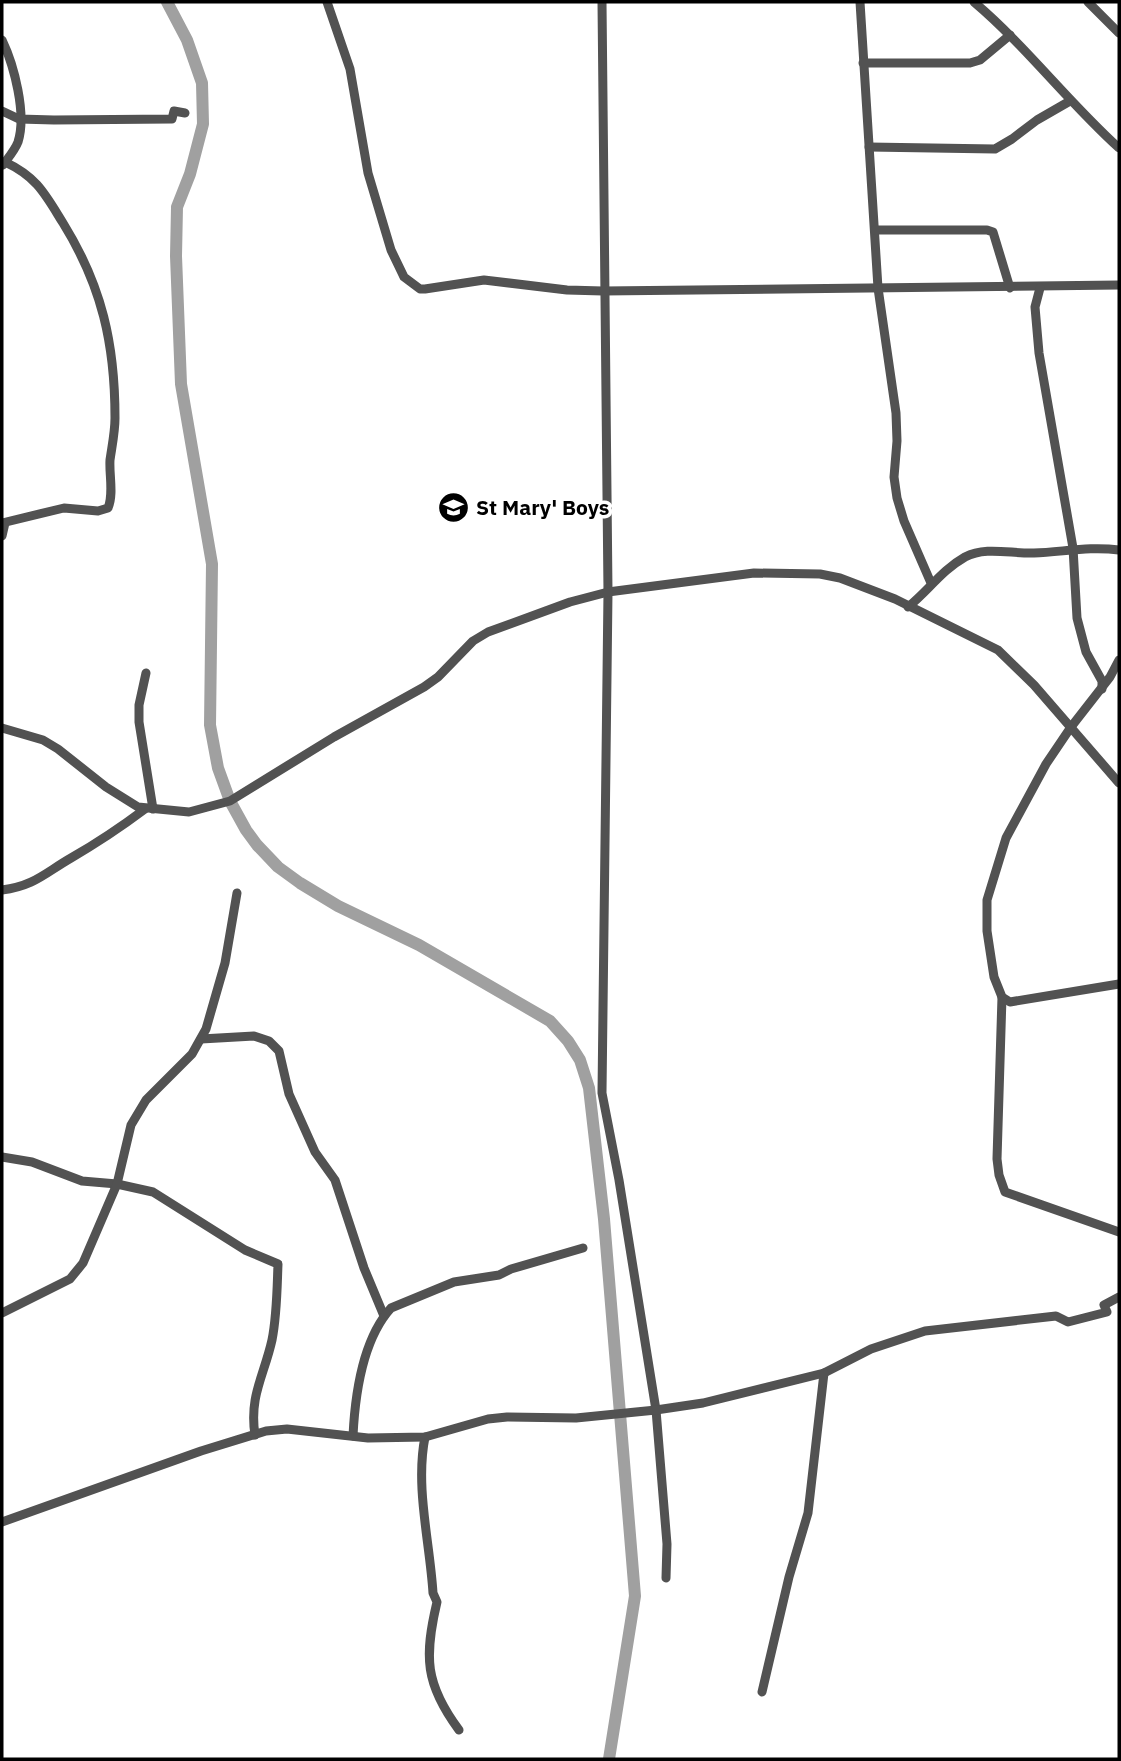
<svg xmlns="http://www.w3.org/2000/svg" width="1121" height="1761" viewBox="0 0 1121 1761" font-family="'IBM Plex Sans',sans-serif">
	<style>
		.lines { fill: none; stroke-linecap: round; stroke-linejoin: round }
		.river { stroke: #a0a0a0; stroke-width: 12 }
		.minor { stroke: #525252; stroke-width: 9 }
		.labels { text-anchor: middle; stroke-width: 7; stroke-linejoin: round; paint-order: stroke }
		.poi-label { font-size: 21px; font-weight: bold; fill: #000; stroke: #fff; text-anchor: start }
	</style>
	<rect width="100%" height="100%" fill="#fff"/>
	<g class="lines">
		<polyline class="river" points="167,2 187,40 202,83 203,124 190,174 177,207 176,256 181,384 212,564 210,725 218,768 230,801 246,830 257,845 278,867 300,883 338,906 419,945 550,1021 568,1041 580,1060 589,1088 604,1219 635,1596 609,1759"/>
		<g class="minor">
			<polyline points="327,2 350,69 368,173 391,250 404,277 420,289 425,289 484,280 567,290 603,291 1119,285"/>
			<polyline points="602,2 608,592 602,1093 619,1180 656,1410 667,1544 666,1578"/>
			<polyline points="860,2 878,288 896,413 897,441 894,477 897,498 904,521 931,583"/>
			<path d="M974 2C1026 46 1068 102 1119 148"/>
			<polyline points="1088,2 1119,33"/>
			<path d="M2 40C14 65 27 114 18 142 15 150 8 158 3 165"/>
			<polyline points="863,63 970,63 980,60 1010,35"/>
			<polyline points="2,111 19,119 54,120 172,119 174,111 185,113"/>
			<polyline points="869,147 995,149 1012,139 1037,120 1070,101"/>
			<polyline points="875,230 987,230 993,232 1010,288"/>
			<polyline points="1040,288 1035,307 1039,353 1073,548 1077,618 1086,652 1102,681 1102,689"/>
			<path d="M2 523 64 508 98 511 108 508C114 494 109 475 110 460 112 446 115 432 115 418 115 344 102 286 63 223 45 194 37 177 5 162"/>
			<polyline points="2,536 5,523"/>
			<path d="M908 607C928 591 942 570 965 557 986 546 1011 554 1034 553 1063 552 1090 546 1119 550"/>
			<polyline points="1119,660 1110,677 1071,727 1046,764 1006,838 987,900 987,931 994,977 1002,997 1010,1002 1119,984"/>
			<polyline points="146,673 139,705 139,722 153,809"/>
			<polyline points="2,728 43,740 58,749 106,787 138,807 189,812 230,801 334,737 424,687 438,677 473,641 488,632 570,602 608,592 754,573 820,574 840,578 895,599 998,650 1034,685 1119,783"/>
			<path d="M2 890C34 886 45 873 71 858 97 843 121 827 145 809"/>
			<polyline points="1002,997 997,1159 999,1175 1005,1192 1119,1232"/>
			<polyline points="201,1039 254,1036 269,1041 279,1051 289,1094 315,1152 335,1180 364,1268 384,1316"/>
			<path d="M2 1157 32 1162 82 1181 117 1184 153 1192 245 1250 278 1264C277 1289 277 1315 272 1340 264 1376 249 1396 255 1435"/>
			<polyline points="2,1313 70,1279 83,1263 117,1184 131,1125 146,1100 192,1054 206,1029 225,963 237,893"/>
			<path d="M353 1436C355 1395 362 1340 391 1308L454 1282 499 1275 511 1269 583 1248"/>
			<path d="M425 1437C415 1487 430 1543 433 1593L437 1602C424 1657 425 1684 459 1730"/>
			<polyline points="2,1522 201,1451 266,1431 287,1429 368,1438 425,1437 488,1419 507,1417 576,1418 656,1410 703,1403 824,1373 871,1349 925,1331 1056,1316 1068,1322 1107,1312 1104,1305 1119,1297"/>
			<polyline points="762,1692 789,1577 808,1513 824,1373"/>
		</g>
	</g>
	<defs>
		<symbol id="school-disc" viewBox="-11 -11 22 22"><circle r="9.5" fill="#000" stroke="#fff"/><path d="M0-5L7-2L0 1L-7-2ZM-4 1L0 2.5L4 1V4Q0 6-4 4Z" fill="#fff"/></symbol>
	</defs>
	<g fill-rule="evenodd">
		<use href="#school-disc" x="436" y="490" width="35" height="35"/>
	</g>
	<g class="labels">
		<g class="poi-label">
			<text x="476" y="515">St Mary' Boys</text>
		</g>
	</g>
	<rect width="1121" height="1761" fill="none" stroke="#000000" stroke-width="7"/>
</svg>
